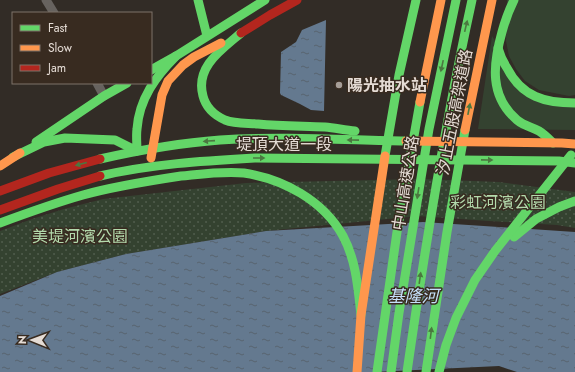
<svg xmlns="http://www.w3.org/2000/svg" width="575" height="372" viewBox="0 0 575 372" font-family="Jost,'Noto Sans TC',sans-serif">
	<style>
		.green { fill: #344230 }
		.park { fill: url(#park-dots) }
		.water { fill: url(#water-ripples) }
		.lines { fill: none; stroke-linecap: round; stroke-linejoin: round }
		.street { stroke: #67635f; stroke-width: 9 }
		.fast { stroke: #63d668; stroke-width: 9 }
		.slow { stroke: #ff974d; stroke-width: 9 }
		.jam { stroke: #b3261e; stroke-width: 9 }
		.oneway { fill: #4b7840 }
		.poi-dot { fill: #a69e98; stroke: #382b20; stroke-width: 1.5 }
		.labels { text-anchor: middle; stroke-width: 3; stroke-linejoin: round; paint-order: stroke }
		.poi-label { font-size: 16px; font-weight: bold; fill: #e5dcd5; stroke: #382b20; text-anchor: start }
		.street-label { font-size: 16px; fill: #e5dcd5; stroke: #382b20 }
		.park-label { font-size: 16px; fill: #b3daac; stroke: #382b20 }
		.water-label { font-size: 17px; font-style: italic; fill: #c5e0fa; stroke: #382b20 }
	</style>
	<defs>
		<pattern id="park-dots" width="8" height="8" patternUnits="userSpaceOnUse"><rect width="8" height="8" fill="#344230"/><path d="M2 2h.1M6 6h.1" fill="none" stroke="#515d4d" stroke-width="1.8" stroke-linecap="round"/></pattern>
		<pattern id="water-ripples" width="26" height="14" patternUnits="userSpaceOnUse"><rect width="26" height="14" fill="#64798f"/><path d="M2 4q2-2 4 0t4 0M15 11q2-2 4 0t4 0" fill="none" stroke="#58636f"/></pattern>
	</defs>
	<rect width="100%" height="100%" fill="#322c26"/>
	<g class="green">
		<polygon points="507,0 575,0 575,95 569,96 539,90 525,81 516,69 509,56 506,41"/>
		<polygon points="492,36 527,93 575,105 575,130 478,129"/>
	</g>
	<polygon class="park" points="421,179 499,182 575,192 575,228 557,225 489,221 418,216 266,231 126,254 57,272 0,294 0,231 32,219 64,209 103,199 246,183"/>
	<g class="water">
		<polygon points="326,20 324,111 311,110 300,104 281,95 280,93 281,52 296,42 302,30"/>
		<polygon points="423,222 575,232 575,372 517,372 499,366 374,372 0,372 0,296 57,272 126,254 266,231"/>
	</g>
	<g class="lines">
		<g class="street">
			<polyline points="46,0 54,13"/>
			<polyline points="97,83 104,96"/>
		</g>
		<g class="fast">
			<polyline points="198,0 207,36"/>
			<path d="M514 0C509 10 505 21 502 32 493 64 489 96 517 120 524 126 532 127 539 131 544 134 549 139 553 143"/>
			<path d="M241 33C221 50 195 67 203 96 206 108 214 115 225 120 235 124 247 123 258 124 280 126 302 126 325 127 335 128 345 130 355 131"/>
			<path d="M498 48C500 55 503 62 507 68 522 97 545 103 575 103"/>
			<polyline points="151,70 176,56 265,0"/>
			<polyline points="36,142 104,96 127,83"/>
			<polyline points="385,156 399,75 416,0"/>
			<path d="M13 157 44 142 65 138 115 140 137 151C137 144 136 136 137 129 139 99 156 76 176 56"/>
			<path d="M100 159C140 150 180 143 220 140 282 136 345 140 406 141"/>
			<path d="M100 176C151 164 203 161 255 158L559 161 575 163"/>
			<path d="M0 223C27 213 55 203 83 195 115 186 148 181 181 176 202 174 223 171 244 173 283 179 323 200 343 236 356 260 358 288 361 315"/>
			<polyline points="514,237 536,219 559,207 575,201"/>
			<polyline points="377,372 397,232 420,102"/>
			<polyline points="391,372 399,313 429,129 456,0"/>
			<path d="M407 372C425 247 445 123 472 0"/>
			<polyline points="426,372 447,232 465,130"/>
			<polyline points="439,372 446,345 456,318 475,280 495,251 571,155"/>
		</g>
		<g class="slow">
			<polyline points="420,102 441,0"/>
			<polyline points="465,130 492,0"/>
			<polyline points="406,141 562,143 575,144"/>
			<polyline points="151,158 162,95 168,81 183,65 194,57 221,43"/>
			<polyline points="0,166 20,153"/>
			<polyline points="357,372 361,315 385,156"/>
		</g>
		<g class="jam">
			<polyline points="241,33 270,15 297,0"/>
			<polyline points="0,191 49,173 100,159"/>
			<polyline points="0,210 58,189 100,176"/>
		</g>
	</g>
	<defs><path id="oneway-solid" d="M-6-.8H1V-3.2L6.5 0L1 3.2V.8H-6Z"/></defs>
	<g class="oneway">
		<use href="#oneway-solid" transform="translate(466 26) rotate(-77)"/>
		<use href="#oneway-solid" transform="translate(442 66) rotate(102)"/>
		<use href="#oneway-solid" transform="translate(469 109) rotate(-79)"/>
		<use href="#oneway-solid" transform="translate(353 140) rotate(-179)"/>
		<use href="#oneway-solid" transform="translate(209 141) rotate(176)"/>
		<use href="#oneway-solid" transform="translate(259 158)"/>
		<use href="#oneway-solid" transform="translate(487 160) rotate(1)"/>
		<use href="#oneway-solid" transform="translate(81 164) rotate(165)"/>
		<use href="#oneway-solid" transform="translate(418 193) rotate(99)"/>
		<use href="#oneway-solid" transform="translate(420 278) rotate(-82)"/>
		<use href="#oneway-solid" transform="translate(431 333) rotate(-83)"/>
	</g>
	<circle class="poi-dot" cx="339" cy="85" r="4"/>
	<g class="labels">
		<g class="poi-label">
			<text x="347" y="91">陽光抽水站</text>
		</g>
		<g class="street-label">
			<text transform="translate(454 112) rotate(-79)" y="6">汐止五股高架道路</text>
			<text x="284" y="150">堤頂大道一段</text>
			<text transform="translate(405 183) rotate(-81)" y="6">中山高速公路</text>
		</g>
		<g class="park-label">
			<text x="498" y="208">彩虹河濱公園</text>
			<text x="80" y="242">美堤河濱公園</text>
		</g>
		<g class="water-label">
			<text x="413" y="302">基隆河</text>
		</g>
	</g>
	<rect x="12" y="12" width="140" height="72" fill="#382b20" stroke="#7d7268"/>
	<rect x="20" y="25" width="20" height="6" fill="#63d668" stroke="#7d7268"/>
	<text x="48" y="32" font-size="12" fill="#e5dcd5">Fast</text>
	<rect x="20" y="45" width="20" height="6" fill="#ff974d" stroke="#7d7268"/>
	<text x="48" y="52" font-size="12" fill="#e5dcd5">Slow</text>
	<rect x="20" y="65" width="20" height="6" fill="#b3261e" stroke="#7d7268"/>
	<text x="48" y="72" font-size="12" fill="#e5dcd5">Jam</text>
	<g transform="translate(32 340) rotate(271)" stroke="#382b20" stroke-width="3" paint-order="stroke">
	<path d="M0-3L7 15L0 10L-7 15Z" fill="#e5dcd5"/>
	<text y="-6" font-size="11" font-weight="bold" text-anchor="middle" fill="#e5dcd5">N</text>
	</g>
</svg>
